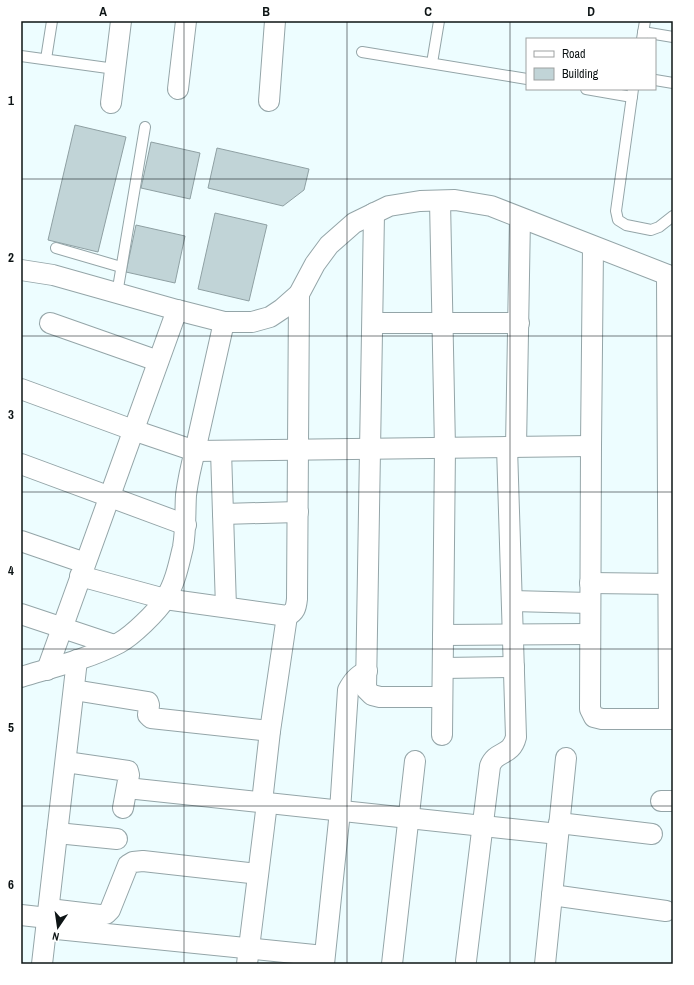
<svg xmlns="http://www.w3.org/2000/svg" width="694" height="985" viewBox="0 0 694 985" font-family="'Archivo Narrow',sans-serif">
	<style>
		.building { fill: #c1d4d7; stroke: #8fa0a3 }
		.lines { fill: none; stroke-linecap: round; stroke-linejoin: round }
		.service-casing { stroke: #94a5a8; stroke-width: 12 }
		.minor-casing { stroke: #94a5a8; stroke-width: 22 }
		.service { stroke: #fff; stroke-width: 10 }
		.minor { stroke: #fff; stroke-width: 20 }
		.grid { fill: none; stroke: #0d1415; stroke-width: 1; stroke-opacity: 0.55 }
		.neatline { fill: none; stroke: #0d1415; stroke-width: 1.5 }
		.grid-label { font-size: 13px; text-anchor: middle; font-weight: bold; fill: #0d1415 }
	</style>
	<rect width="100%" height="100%" fill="#edfdff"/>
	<g class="building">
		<polygon points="75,125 126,137 98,252 48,240"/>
		<polygon points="151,142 200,153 190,199 141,188"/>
		<polygon points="217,148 309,169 304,190 283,206 208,188"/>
		<polygon points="215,213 267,225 249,301 198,289"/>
		<polygon points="136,225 185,236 175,283 126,272"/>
	</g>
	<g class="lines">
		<defs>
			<g id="service">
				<polyline points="643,32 673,37"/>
				<polyline points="642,39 645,21"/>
				<polyline points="362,52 527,79"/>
				<polyline points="21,56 115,69"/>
				<polyline points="46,59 52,21"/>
				<polyline points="432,63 439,21"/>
				<polyline points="655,80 673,83"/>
				<polyline points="586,89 632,97"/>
				<polyline points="633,89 616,211 618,220 626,225 651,230 659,227 673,216"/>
				<polyline points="56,248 121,267"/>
				<polyline points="117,294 145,127"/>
			</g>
			<g id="minor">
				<polyline points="178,89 186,21"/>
				<polyline points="269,101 275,21"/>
				<polyline points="111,103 121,21"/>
				<polyline points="440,201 445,448 442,735"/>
				<polyline points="374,213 366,689 372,695 380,697 442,697"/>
				<polyline points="593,247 591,446 590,709 594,717 602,719 673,719"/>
				<polyline points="21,270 53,275 177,310 224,322 252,322 270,317 282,309 299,294 315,264 329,245 354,223 389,206 420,201 455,200 491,206 673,277"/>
				<polyline points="667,275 669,719"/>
				<polyline points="50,323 158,361"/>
				<polyline points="373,323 519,323"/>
				<polyline points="21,389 133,430 195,451 591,446"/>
				<polyline points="516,447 520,218"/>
				<polyline points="221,451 226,607"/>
				<polyline points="21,464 186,525"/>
				<polyline points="223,514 298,512"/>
				<polyline points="21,541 85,563"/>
				<path d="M80 576 165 599 287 616C295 612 296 608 297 599L299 294"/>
				<polyline points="590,583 673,584"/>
				<polyline points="512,601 590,603"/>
				<polyline points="21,614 114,645"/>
				<polyline points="443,635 590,634"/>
				<polyline points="443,668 514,667"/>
				<polyline points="47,670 177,310"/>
				<path d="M21 677C54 667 88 659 119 643 132 636 157 612 165 599 175 584 179 564 183 547 186 530 185 513 186 495 188 480 191 466 195 451L224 322"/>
				<polyline points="74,690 148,702 149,705 148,715 151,718 270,731"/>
				<polyline points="66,762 128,771 129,775 123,808"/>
				<polyline points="127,788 558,834"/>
				<polyline points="661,801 673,801"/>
				<polyline points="262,802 270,731 287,616"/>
				<polyline points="559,823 652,834"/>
				<polyline points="57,833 117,839"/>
				<polyline points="552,895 666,911"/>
				<polyline points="49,909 100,915 106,914 110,910 128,865 133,862 143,861 258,874"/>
				<polyline points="21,915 48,918"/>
				<polyline points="47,928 324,956"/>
				<path d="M466 961 490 766C496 750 511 757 516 737L507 447"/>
				<polyline points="42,964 77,660"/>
				<polyline points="247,964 267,803"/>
				<path d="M324 964 340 811 348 690C353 681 357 676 367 671"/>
				<polyline points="392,964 415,761"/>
				<polyline points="545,964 566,758"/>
			</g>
		</defs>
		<use href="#service" class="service-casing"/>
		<use href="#minor" class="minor-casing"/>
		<use href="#service" class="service"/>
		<use href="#minor" class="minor"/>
	</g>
	<path class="grid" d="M184 21V964M347 21V964M510 21V964M21 179H673M21 336H673M21 492H673M21 649H673M21 806H673"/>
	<rect width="694" height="985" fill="none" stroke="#ffffff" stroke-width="44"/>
	<rect x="526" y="38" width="130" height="52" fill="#ffffff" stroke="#9ea1a1"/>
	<rect x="534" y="51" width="20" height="6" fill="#ffffff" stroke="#9ea1a1"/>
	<text x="562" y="58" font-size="12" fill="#0d1415">Road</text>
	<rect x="534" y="68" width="20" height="12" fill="#c1d4d7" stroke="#9ea1a1"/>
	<text x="562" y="78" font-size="12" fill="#0d1415">Building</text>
	<g transform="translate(58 927) rotate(193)" stroke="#ffffff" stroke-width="3" paint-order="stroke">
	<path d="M0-3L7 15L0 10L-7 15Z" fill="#0d1415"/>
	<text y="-6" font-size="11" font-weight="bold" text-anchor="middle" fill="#0d1415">N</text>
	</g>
	<rect x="22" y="22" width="650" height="941" class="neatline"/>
	<g class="grid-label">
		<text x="103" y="16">A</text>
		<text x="266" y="16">B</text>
		<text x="428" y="16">C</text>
		<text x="591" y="16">D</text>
		<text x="11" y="105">1</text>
		<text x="11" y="262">2</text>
		<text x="11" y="419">3</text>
		<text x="11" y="575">4</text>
		<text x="11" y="732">5</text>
		<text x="11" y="889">6</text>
	</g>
</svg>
